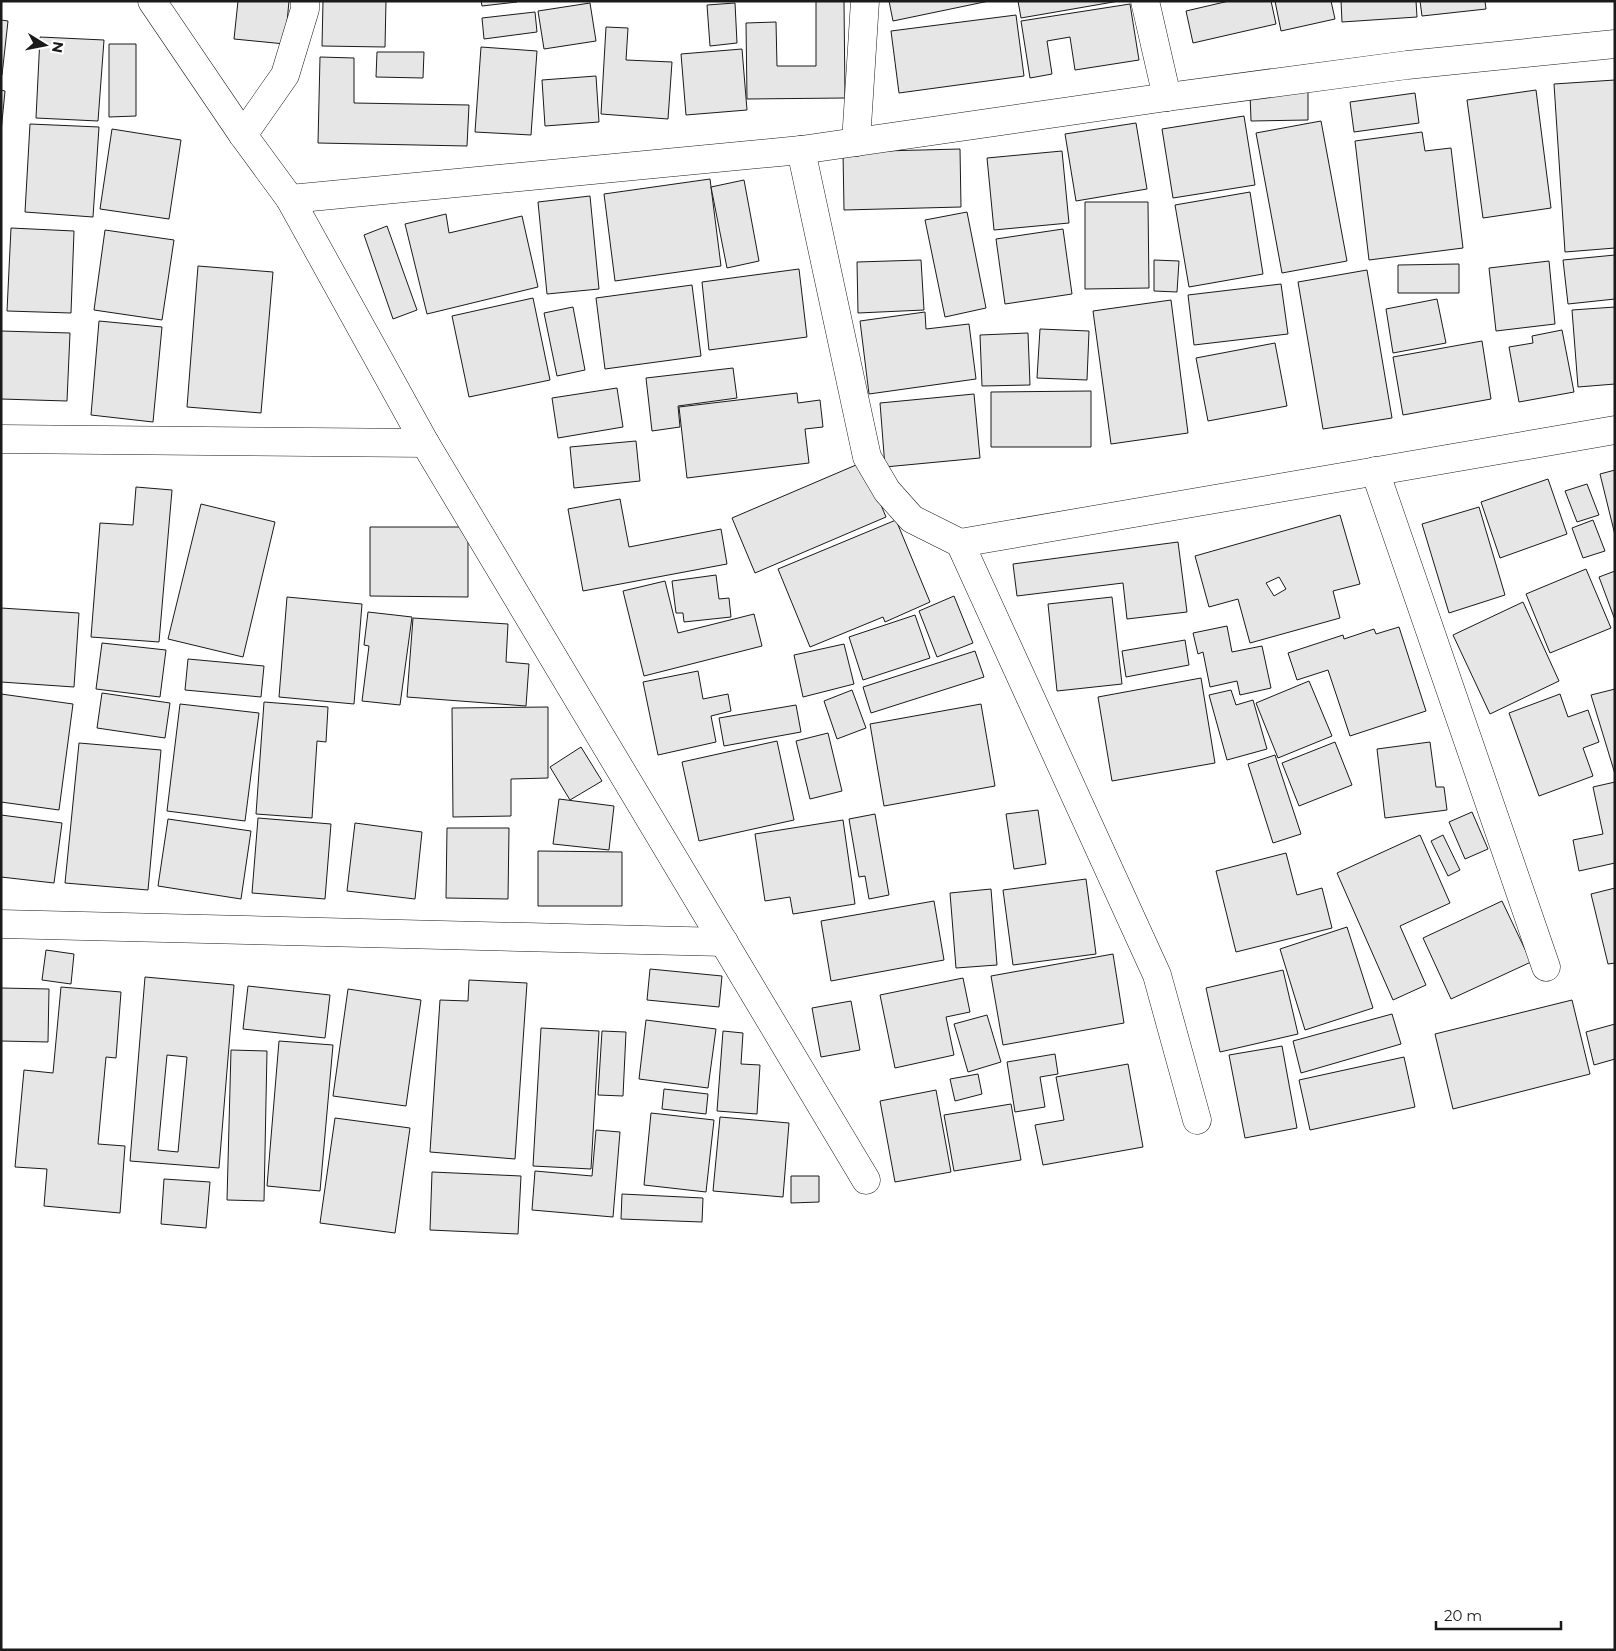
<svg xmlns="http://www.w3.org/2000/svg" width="1616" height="1651" viewBox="0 0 1616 1651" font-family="Montserrat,sans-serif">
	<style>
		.building { fill: #e6e6e6; stroke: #1a1a1a; fill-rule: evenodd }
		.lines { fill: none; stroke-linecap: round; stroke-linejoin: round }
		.minor-casing { stroke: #1a1a1a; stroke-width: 29 }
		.minor { stroke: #fff; stroke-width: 28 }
	</style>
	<rect width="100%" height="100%" fill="#fff"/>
	<g class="building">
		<polygon points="238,1 289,1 285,44 234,39"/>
		<polygon points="323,1 386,1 385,47 322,46"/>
		<polygon points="481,1 517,1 517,2 482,6"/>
		<polygon points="816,1 844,1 845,98 747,99 746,23 776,22 777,66 816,66"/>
		<polygon points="889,1 989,1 893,21"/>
		<polygon points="1018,1 1119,1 1021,18"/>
		<polygon points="1229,1 1271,1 1276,24 1193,43 1186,11"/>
		<polygon points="1275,1 1331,1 1335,19 1281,31"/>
		<polygon points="1341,1 1416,1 1417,17 1342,22"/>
		<polygon points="1420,1 1485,1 1486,9 1422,16"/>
		<polygon points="590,3 596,41 544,49 538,11"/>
		<polygon points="735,3 737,43 710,46 707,5"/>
		<polygon points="1130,4 1139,60 1075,70 1070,37 1047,41 1052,74 1030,78 1021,21"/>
		<polygon points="535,12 537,32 484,39 482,18"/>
		<polygon points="1016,15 1024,76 899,93 891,31"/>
		<polygon points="1,20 8,21 2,75 1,75"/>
		<polygon points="606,27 628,28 626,60 672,62 668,119 601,114"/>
		<polygon points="40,37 104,40 98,121 36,118"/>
		<polygon points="109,44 136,44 136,116 109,117"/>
		<polygon points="481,47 537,51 531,135 475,132"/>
		<polygon points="742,49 747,110 686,115 681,54"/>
		<polygon points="377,52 424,52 423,78 376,77"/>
		<polygon points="320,57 354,58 354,103 469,105 467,146 318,143"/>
		<polygon points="596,76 599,122 545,126 542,80"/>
		<polygon points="1615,80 1615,248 1565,252 1554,84"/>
		<polygon points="1,90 5,91 1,132"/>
		<polygon points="1536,90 1551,208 1483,218 1467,100"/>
		<polygon points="1308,91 1308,120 1251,121 1250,93"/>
		<polygon points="1415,93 1419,123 1354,132 1350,102"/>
		<polygon points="1244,116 1255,185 1173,198 1162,129"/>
		<polygon points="1321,121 1347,261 1282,273 1256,133"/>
		<polygon points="1136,123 1147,189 1076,201 1065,134"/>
		<polygon points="30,124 99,127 93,217 25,212"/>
		<polygon points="112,129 181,140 169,219 100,209"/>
		<polygon points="1422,132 1425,151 1451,148 1463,248 1369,260 1355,141"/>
		<polygon points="960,149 961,207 844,210 843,152"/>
		<polygon points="1062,151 1069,223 994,230 987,158"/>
		<polygon points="710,179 721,266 615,281 604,194"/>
		<polygon points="744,180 759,261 727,268 711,187"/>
		<polygon points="1250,192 1263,274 1189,287 1175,205"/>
		<polygon points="590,196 599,289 547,294 538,202"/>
		<polygon points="1085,202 1148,202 1149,288 1085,289"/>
		<polygon points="967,212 986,308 945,317 925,220"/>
		<polygon points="446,214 449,233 522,216 538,287 427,314 405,224"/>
		<polygon points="387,226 417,310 393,319 364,235"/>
		<polygon points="11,228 74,231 71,313 7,311"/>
		<polygon points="1063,229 1072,294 1005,304 996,239"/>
		<polygon points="105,230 174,240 162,320 94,310"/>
		<polygon points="1615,255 1615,299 1568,304 1563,260"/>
		<polygon points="921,260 924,310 858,313 857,262"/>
		<polygon points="1154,260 1179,261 1177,292 1154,291"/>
		<polygon points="1549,261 1555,324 1496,331 1489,268"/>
		<polygon points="1459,264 1459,293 1398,293 1398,265"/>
		<polygon points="198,266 273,272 261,413 187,407"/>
		<polygon points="799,269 807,337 709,350 702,282"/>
		<polygon points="1367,270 1392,418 1323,429 1298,282"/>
		<polygon points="1281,284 1288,334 1194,345 1188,295"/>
		<polygon points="692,285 701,356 605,369 596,298"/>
		<polygon points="533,298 550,380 469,397 452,316"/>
		<polygon points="1437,299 1446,343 1393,353 1386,309"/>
		<polygon points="1171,300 1188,433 1111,444 1093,311"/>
		<polygon points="573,307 585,370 557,376 544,313"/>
		<polygon points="1615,307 1615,384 1578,387 1572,310"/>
		<polygon points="925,312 926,329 969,324 976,379 869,394 860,321"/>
		<polygon points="99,321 162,327 153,422 91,415"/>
		<polygon points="1040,329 1089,331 1087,380 1037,378"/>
		<polygon points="1562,330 1574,392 1519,402 1509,347 1533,343 1532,336"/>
		<polygon points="1,331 70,333 67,401 1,399"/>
		<polygon points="1028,333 1030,385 982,386 980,335"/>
		<polygon points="1482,341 1491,399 1403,415 1393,357"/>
		<polygon points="1275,343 1287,406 1208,421 1196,358"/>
		<polygon points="733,368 737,398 678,406 680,427 652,431 646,378"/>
		<polygon points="617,388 623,427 558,438 552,398"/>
		<polygon points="1091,391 1091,447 991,447 991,392"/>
		<polygon points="797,393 798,403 820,400 823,427 805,429 809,463 687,478 679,407"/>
		<polygon points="974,394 980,458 885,467 880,403"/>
		<polygon points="636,441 640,481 574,488 570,447"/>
		<polygon points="863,462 886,517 755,573 732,518"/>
		<polygon points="1615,470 1615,535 1600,474"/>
		<polygon points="1548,479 1567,534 1500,558 1481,502"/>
		<polygon points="1587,484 1599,515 1577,522 1565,491"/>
		<polygon points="136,487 172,490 159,642 91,637 100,523 133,525"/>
		<polygon points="620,499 629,547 721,529 727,564 583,591 568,509"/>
		<polygon points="201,504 275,522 243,657 168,639"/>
		<polygon points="1479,507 1505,595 1449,613 1422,524"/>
		<path d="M1340 515 1360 584 1333 591 1340 618 1250 643 1238 599 1209 607 1195 556ZM1279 577 1286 589 1274 596 1266 583Z"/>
		<polygon points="896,520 930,602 885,622 883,617 810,647 778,569"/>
		<polygon points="1593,520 1605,551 1583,558 1572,528"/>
		<polygon points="370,527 468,527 468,597 370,596"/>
		<polygon points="1178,542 1187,612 1127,619 1123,583 1017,596 1013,564"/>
		<polygon points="1586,569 1611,628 1550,653 1526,594"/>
		<polygon points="1615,571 1615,620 1599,577"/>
		<polygon points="716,575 719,599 729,598 731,617 684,622 683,613 676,613 672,581"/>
		<polygon points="665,581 678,633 754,614 762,646 644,676 623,591"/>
		<polygon points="954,596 973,643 937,657 919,611"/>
		<polygon points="287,597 362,604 354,704 279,697"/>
		<polygon points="1112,597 1122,684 1057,691 1048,604"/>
		<polygon points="1523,602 1559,681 1490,714 1453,635"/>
		<polygon points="1,608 79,613 74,687 1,682"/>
		<polygon points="368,612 412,617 400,705 362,701 369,646 364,645"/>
		<polygon points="915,615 930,658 863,680 849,637"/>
		<polygon points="413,618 508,624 506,662 529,664 526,706 407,697"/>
		<polygon points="1227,626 1232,652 1262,646 1271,688 1240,695 1237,681 1210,687 1203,652 1198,654 1193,633"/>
		<polygon points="1399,627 1426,711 1350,736 1328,670 1297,680 1288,653 1343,635 1344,639 1374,629 1376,634"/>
		<polygon points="1185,640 1189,665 1126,677 1122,651"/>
		<polygon points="102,643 166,650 160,697 96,689"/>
		<polygon points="844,644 854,684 803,697 794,655"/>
		<polygon points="975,651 984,677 871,713 863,687"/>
		<polygon points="188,659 264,666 261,697 185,690"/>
		<polygon points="698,671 703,699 728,694 731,711 711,716 716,742 658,755 643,682"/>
		<polygon points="1201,678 1215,763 1112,781 1098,697"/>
		<polygon points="1309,681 1332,736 1278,758 1256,703"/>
		<polygon points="1615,689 1615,774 1591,695"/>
		<polygon points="852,690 866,728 837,739 824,701"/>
		<polygon points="1231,690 1236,705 1253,700 1267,749 1227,760 1209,695"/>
		<polygon points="102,693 170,703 165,738 97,728"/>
		<polygon points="1,694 73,704 59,810 1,802"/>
		<polygon points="1560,694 1568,717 1588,710 1599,742 1583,748 1593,776 1539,796 1509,713"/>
		<polygon points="264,702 328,707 326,742 317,741 312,818 256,814"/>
		<polygon points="180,704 259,713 245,821 167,811"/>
		<polygon points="981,704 995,786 884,806 870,724"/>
		<polygon points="796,705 801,732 724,746 719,718"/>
		<polygon points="548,707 548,778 511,779 511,816 453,817 452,708"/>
		<polygon points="828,733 842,791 810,799 796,741"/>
		<polygon points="777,741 794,820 699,841 682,762"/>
		<polygon points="1335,742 1352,785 1299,806 1282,763"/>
		<polygon points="1430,742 1436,787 1444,787 1447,810 1385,818 1377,749"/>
		<polygon points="79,743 161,750 148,890 65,883"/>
		<polygon points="581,747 602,781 570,800 550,767"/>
		<polygon points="1275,755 1301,834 1273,843 1248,764"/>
		<polygon points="1615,782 1615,863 1579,871 1573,840 1603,834 1593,787"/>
		<polygon points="559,799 614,806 609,850 553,844"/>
		<polygon points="1038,810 1046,864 1014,869 1006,814"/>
		<polygon points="1472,812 1488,849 1465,859 1449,822"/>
		<polygon points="875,814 889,895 869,899 865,876 859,877 849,819"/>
		<polygon points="1,815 62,823 54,883 1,877"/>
		<polygon points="258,818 331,824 325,899 252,893"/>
		<polygon points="168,819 251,831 241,899 158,886"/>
		<polygon points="843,820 855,904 793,914 790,897 765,901 755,834"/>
		<polygon points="355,823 422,832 415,899 347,891"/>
		<polygon points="447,828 509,828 508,899 446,898"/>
		<polygon points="1420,835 1450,903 1400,926 1426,985 1393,1000 1337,873"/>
		<polygon points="1443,835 1460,870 1448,876 1431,841"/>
		<polygon points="538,851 622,852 622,906 538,906"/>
		<polygon points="1286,853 1297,895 1322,888 1332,928 1236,952 1216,871"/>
		<polygon points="1086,879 1096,954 1013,965 1003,890"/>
		<polygon points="1615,888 1615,963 1608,964 1591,894"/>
		<polygon points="991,889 997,965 956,968 950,893"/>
		<polygon points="934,901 944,960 831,981 821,921"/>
		<polygon points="1502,901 1531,962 1451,999 1423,938"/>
		<polygon points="1347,927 1373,1008 1305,1030 1280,949"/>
		<polygon points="46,950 74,954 71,984 42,980"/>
		<polygon points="1113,954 1124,1023 1003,1045 991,976"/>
		<polygon points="650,969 722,976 719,1007 647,1000"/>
		<polygon points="1283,970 1298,1034 1220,1052 1206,988"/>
		<path d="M145 977 234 985 219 1168 130 1161ZM167 1055 187 1057 178 1152 158 1150Z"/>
		<polygon points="963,978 970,1012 946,1017 954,1055 895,1068 880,995"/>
		<polygon points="469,980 527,983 515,1159 430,1152 440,1000 468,1001"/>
		<polygon points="248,986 330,995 325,1038 243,1029"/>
		<polygon points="61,987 121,992 116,1058 106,1057 98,1144 125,1146 120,1213 44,1206 47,1169 15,1167 24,1070 53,1073"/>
		<polygon points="1,988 49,989 48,1042 1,1041"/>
		<polygon points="348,989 421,1000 406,1106 333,1096"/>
		<polygon points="1572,1000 1590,1074 1453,1109 1435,1034"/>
		<polygon points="851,1001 860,1050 821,1057 812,1008"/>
		<polygon points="1392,1014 1401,1044 1301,1073 1293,1041"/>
		<polygon points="987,1015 1001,1062 968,1072 954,1024"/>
		<polygon points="646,1020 716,1029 708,1088 639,1079"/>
		<polygon points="1615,1024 1615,1059 1594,1065 1586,1032"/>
		<polygon points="541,1028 599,1031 591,1169 533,1166"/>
		<polygon points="602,1031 626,1032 623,1096 598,1095"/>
		<polygon points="723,1031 743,1033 741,1064 760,1065 757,1114 717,1111"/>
		<polygon points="279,1041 333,1045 320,1191 267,1186"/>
		<polygon points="1282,1046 1297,1128 1245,1138 1229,1055"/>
		<polygon points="231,1050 267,1051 264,1201 227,1200"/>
		<polygon points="1055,1054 1058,1074 1040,1077 1045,1107 1015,1112 1007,1062"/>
		<polygon points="1404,1057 1415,1107 1310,1130 1299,1080"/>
		<polygon points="1128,1064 1143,1147 1043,1165 1035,1125 1064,1120 1056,1077"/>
		<polygon points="978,1074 982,1094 955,1101 950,1079"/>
		<polygon points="664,1089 708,1094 706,1114 662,1109"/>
		<polygon points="936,1090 951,1172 895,1182 880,1101"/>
		<polygon points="1011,1104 1021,1160 954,1171 944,1115"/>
		<polygon points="651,1113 714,1120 706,1192 644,1185"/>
		<polygon points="720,1117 789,1123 783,1197 713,1191"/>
		<polygon points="335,1118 410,1128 395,1233 320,1223"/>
		<polygon points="596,1130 620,1132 613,1217 532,1210 535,1171 592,1176"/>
		<polygon points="432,1172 521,1176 518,1234 430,1230"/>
		<polygon points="791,1176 819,1176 819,1202 791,1203"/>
		<polygon points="164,1179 210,1182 206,1228 161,1224"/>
		<polygon points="622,1194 703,1198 702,1222 621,1219"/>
	</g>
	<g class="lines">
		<defs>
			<g id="minor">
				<polyline points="152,1 243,135 290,199 425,443 866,1180"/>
				<polyline points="1145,1 1167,97"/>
				<polyline points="243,135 285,75 305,9 305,1"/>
				<polyline points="856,142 865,1"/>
				<polyline points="801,150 867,457 887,491 912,519 960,543 1157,975 1197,1120"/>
				<polyline points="290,199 801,150 1167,97 1407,65 1615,44"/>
				<polyline points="1,439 425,443"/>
				<polyline points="1375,471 1546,967"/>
				<polyline points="960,543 1615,430"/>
				<polyline points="1,924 724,942"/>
			</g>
		</defs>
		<use href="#minor" class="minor-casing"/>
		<use href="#minor" class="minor"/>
	</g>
	<rect width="1616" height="1651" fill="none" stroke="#1a1a1a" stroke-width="5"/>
	<g transform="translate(45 45) rotate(100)" stroke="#ffffff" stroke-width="4" paint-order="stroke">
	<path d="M0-4L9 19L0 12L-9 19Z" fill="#1a1a1a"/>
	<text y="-8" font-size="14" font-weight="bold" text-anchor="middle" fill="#1a1a1a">N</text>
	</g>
	<path d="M1436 1621v8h125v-8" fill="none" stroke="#1a1a1a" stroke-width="2.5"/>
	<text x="1444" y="1621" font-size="15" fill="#1a1a1a" stroke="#ffffff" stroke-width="4" paint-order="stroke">20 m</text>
</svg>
